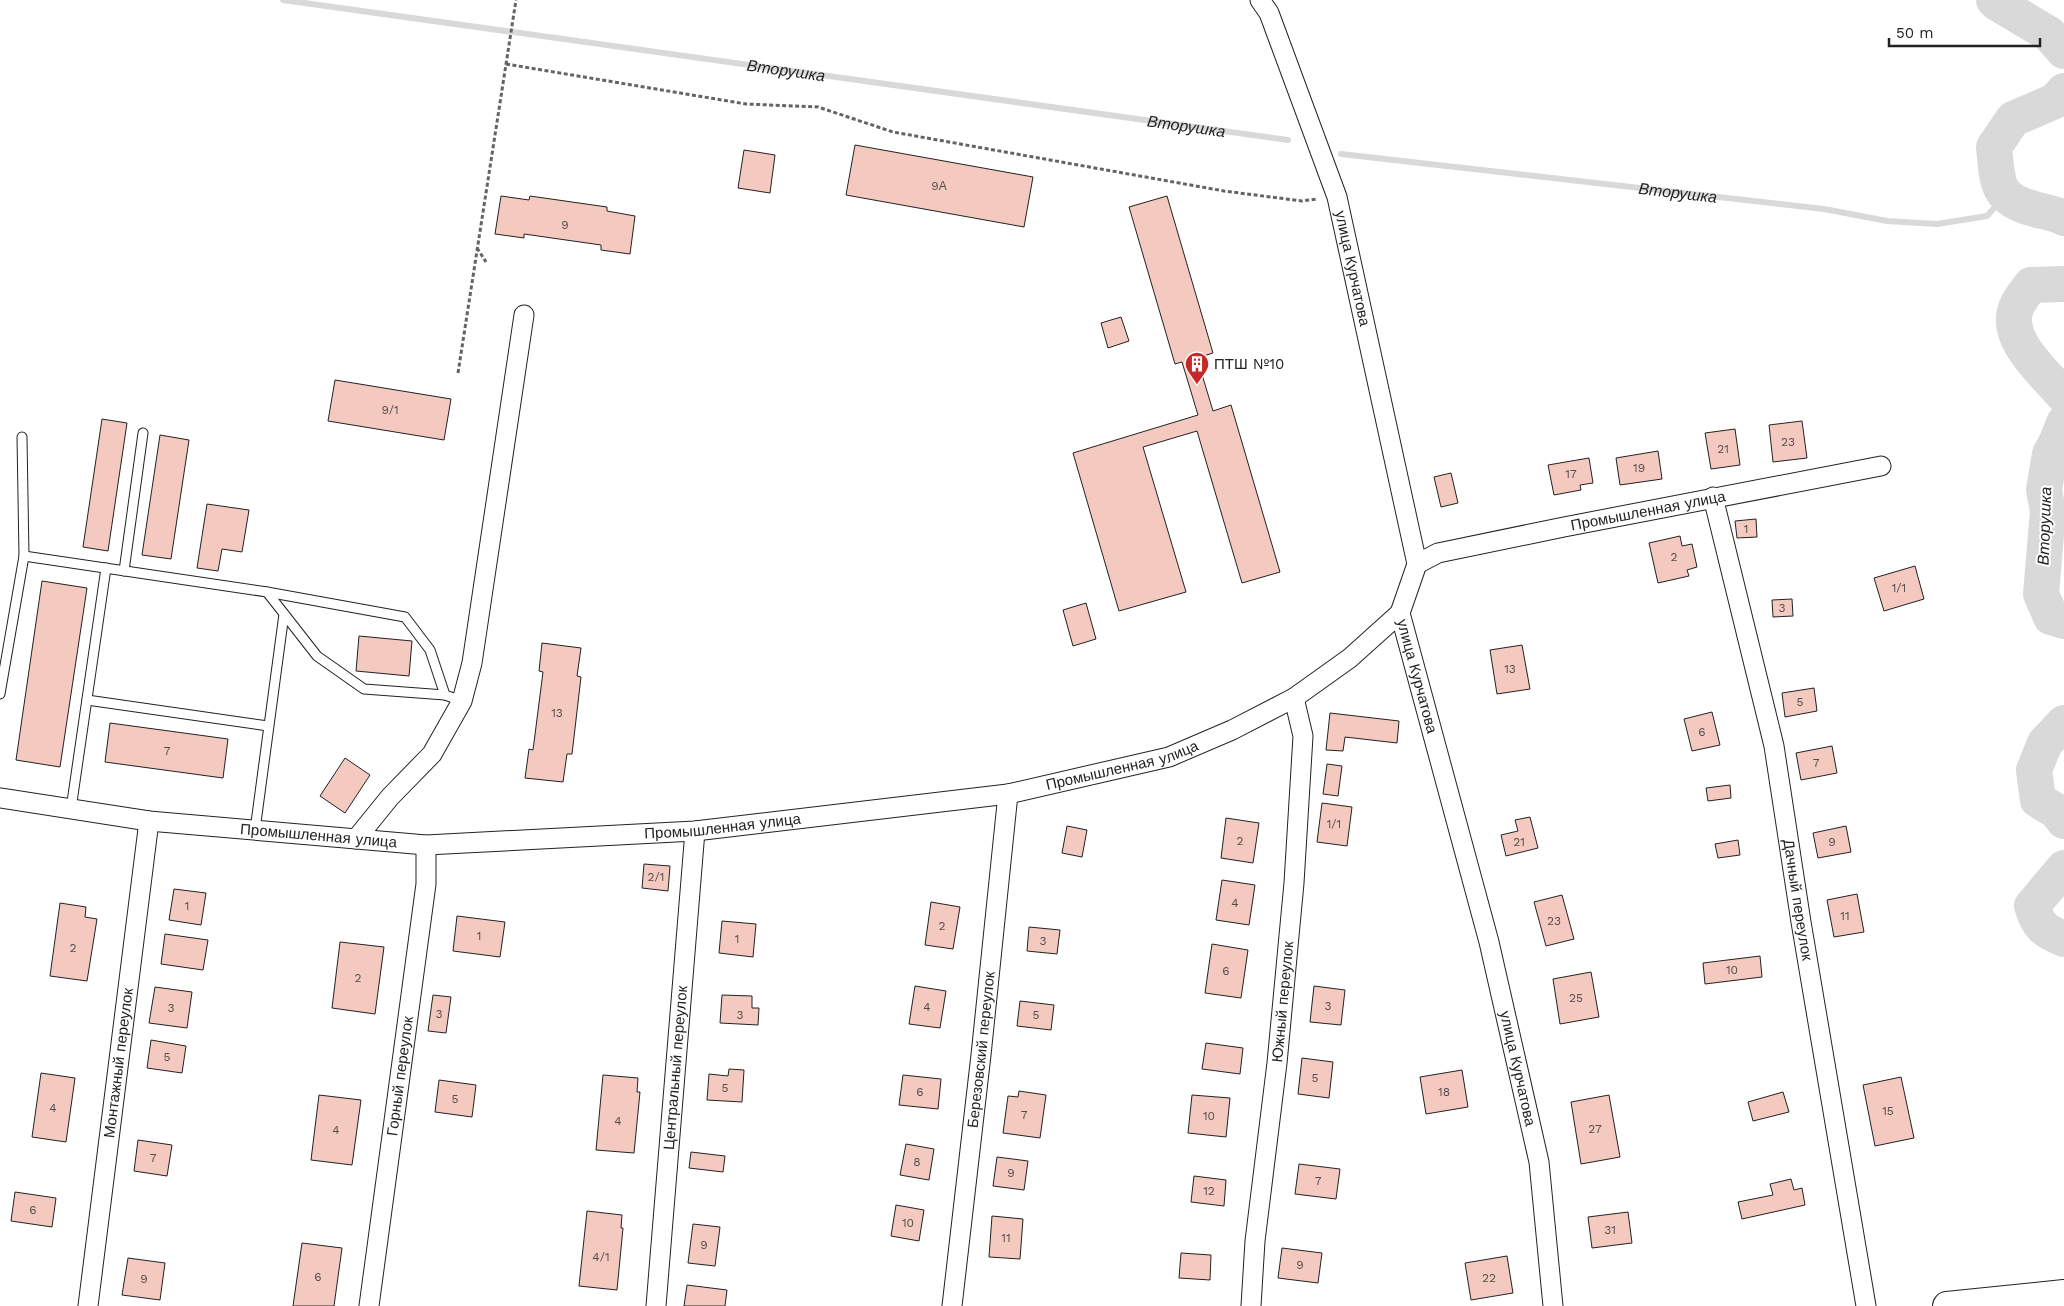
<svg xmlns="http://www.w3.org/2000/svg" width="2064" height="1306" viewBox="0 0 2064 1306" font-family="'Work Sans',sans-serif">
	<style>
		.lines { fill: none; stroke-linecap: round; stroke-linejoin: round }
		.stream { stroke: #d9d9d9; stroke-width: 6 }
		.river { stroke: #d9d9d9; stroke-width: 36 }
		.building { fill: #f3c9c0; stroke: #222 }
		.service-casing { stroke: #222; stroke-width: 11 }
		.minor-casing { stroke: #222; stroke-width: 21 }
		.primary-casing { stroke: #222; stroke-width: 30 }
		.path { stroke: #646464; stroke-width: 3; stroke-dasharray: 4 2.5; stroke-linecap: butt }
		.service { stroke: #fff; stroke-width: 9 }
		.minor { stroke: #fff; stroke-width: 19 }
		.primary { stroke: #fff; stroke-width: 28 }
		.labels { text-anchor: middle; stroke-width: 4; stroke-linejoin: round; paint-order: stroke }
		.number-label { font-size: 12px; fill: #564c4a }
		.street-label { font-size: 15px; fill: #222; stroke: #fff }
		.poi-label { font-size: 15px; fill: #222; stroke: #fff; text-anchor: start }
		.water-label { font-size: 16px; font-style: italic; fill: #222; stroke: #fff }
	</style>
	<rect width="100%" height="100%" fill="#fff"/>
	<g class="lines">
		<g class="stream">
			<path id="s1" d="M283 0 1288 140"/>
			<path id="s2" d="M1341 154 1824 209 1887 221 1937 224 1987 216 2005 196"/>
		</g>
		<g class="river">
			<polyline points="1994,0 1997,3 2049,34 2064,51"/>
			<path d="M2064 91 2055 101 2013 119 1994 147C1998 184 1995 198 2034 209 2044 212 2055 213 2064 218"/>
			<path d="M2064 284 2031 285C2026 292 2019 300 2016 308 2004 340 2045 373 2064 396"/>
			<polyline points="2064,423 2057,441 2050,454 2044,490 2048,511 2041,594 2051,617 2064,621"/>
			<polyline points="2064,723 2045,743 2034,770 2038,800 2056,811 2064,821"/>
			<path d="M2064 868 2032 906C2038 926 2044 931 2064 939"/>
		</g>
	</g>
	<g class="building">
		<polygon points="855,145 1033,177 1024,227 846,195"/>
		<polygon points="744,150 775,155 770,193 738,188"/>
		<polygon points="501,196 529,200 530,196 607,207 607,211 635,216 630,254 601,250 601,245 524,234 524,238 495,234"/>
		<polygon points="1167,196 1213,353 1197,358 1213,411 1231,405 1280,572 1242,583 1197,431 1143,447 1186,592 1119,611 1073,453 1198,415 1182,362 1175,364 1129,207"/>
		<polygon points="1121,317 1129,341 1108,348 1101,323"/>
		<polygon points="335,380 451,399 444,440 328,421"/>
		<polygon points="102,419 127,423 108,551 83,547"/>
		<polygon points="1802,421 1807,458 1773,462 1769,425"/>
		<polygon points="1735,429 1740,465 1711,469 1705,433"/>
		<polygon points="160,435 189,440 171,559 142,555"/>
		<polygon points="1658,451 1662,479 1620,485 1616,458"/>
		<polygon points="1589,458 1593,483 1580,485 1581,490 1554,495 1548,465"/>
		<polygon points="1451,473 1458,503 1441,507 1434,477"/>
		<polygon points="207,504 249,510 242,552 222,549 218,571 197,568"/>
		<polygon points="1756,519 1757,537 1737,538 1735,521"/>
		<polygon points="1680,536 1682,546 1692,544 1697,567 1687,570 1689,576 1658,583 1649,543"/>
		<polygon points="1915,566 1924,599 1884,611 1874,578"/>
		<polygon points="42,581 87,588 60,767 16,760"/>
		<polygon points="1792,599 1793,616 1773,617 1772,600"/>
		<polygon points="1086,603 1096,639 1073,646 1063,610"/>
		<polygon points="359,636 412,641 409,676 356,671"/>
		<polygon points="542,643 581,648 577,676 581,677 572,754 567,754 563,782 525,778 529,749 533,750 543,672 539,671"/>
		<polygon points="1522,645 1530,689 1497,694 1490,650"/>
		<polygon points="1814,688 1817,711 1785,717 1782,693"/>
		<polygon points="1712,712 1720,745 1692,751 1684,719"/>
		<polygon points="1330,713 1399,721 1397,743 1345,737 1343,751 1326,750"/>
		<polygon points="110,723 228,739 223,778 105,762"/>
		<polygon points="1832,746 1837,773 1801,780 1796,753"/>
		<polygon points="345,758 370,775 345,813 320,796"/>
		<polygon points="1327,764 1342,766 1338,796 1323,794"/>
		<polygon points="1730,785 1731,798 1708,801 1706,788"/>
		<polygon points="1322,803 1352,807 1347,846 1317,842"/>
		<polygon points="1530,817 1538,848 1506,856 1501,835 1518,831 1515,820"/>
		<polygon points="1226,818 1259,823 1253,863 1221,858"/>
		<polygon points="1067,826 1087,830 1082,857 1062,853"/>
		<polygon points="1846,826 1851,852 1818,858 1813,833"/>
		<polygon points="1738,840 1740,855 1718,858 1715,844"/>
		<polygon points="644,864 670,866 668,891 642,888"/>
		<polygon points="1222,880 1255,885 1249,925 1216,920"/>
		<polygon points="174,889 206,893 201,925 169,920"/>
		<polygon points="1857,894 1864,932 1834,937 1827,900"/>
		<polygon points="1562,895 1574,939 1546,946 1534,902"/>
		<polygon points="931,902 960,907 953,949 925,945"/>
		<polygon points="60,903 86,907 85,917 97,919 87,981 50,976"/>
		<polygon points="457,916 505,922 500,957 453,951"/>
		<polygon points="722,921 756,924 753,957 719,953"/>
		<polygon points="1029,927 1060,930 1057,954 1027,951"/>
		<polygon points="165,934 208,940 203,970 161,964"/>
		<polygon points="340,942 384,947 375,1014 332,1008"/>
		<polygon points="1212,944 1248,950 1241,998 1205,993"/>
		<polygon points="1760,956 1762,977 1705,984 1703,963"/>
		<polygon points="1591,972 1599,1017 1560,1024 1553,979"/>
		<polygon points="915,986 946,991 940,1028 909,1024"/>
		<polygon points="1314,986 1345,990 1341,1025 1310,1022"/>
		<polygon points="155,987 192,992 187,1028 149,1023"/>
		<polygon points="433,995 451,997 446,1033 428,1031"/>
		<polygon points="722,995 752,996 752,1008 759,1008 758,1025 720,1023"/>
		<polygon points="1020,1001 1054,1005 1051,1030 1017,1026"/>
		<polygon points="151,1040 186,1046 182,1073 147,1068"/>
		<polygon points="1206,1043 1243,1048 1240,1074 1202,1069"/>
		<polygon points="1302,1058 1333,1062 1329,1098 1298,1094"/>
		<polygon points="729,1069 744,1070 742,1102 707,1100 709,1074 728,1076"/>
		<polygon points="1462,1070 1468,1107 1426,1114 1420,1077"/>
		<polygon points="41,1073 75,1078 66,1142 32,1137"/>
		<polygon points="603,1075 638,1078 637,1092 640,1092 634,1153 596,1150"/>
		<polygon points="903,1075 941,1079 938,1109 899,1105"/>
		<polygon points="1901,1077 1914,1138 1875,1146 1863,1085"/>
		<polygon points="439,1080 476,1085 472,1117 435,1112"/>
		<polygon points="1019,1091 1046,1095 1040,1138 1003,1133 1008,1096 1018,1097"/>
		<polygon points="1783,1092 1789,1112 1753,1121 1748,1102"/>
		<polygon points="319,1095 361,1100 352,1165 311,1160"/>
		<polygon points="1192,1095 1230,1098 1226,1137 1188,1133"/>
		<polygon points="1609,1095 1620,1157 1581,1164 1571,1102"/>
		<polygon points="138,1140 172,1145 167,1176 134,1171"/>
		<polygon points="906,1144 934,1149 929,1180 900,1175"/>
		<polygon points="691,1152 725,1156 723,1172 689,1168"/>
		<polygon points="997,1157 1028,1161 1024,1190 993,1186"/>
		<polygon points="1299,1164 1340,1169 1336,1199 1295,1194"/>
		<polygon points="1194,1176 1226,1180 1224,1206 1191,1202"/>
		<polygon points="1791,1179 1794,1190 1802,1188 1805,1205 1742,1219 1738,1202 1773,1195 1770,1184"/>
		<polygon points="15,1192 56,1198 52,1227 11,1221"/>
		<polygon points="896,1205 924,1210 919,1241 891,1236"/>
		<polygon points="587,1211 622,1215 621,1228 623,1228 617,1290 579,1286"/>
		<polygon points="1628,1212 1632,1243 1592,1248 1588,1217"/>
		<polygon points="992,1216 1023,1219 1020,1259 989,1257"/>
		<polygon points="693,1224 720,1227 715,1266 688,1263"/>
		<polygon points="302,1243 342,1248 334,1306 293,1306"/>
		<polygon points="1282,1248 1322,1253 1318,1283 1278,1278"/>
		<polygon points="1181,1253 1211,1255 1210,1280 1179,1278"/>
		<polygon points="1507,1256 1513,1293 1471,1300 1465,1263"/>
		<polygon points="128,1258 165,1263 160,1300 122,1295"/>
		<polygon points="687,1285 727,1290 725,1306 684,1306"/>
	</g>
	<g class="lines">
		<defs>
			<g id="service">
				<polyline points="24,556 267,592 405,617 430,650 445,695 462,701"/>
				<polyline points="124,571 143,433"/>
				<polyline points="267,592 317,656 364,689 445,695"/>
				<polyline points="0,694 24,556 22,437"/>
				<polyline points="87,700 268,726"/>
				<polyline points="71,809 106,568"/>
				<polyline points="255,830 284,614"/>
			</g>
			<g id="minor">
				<path id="s3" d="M1260 0 1269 13 1337 197 1417 564 1400 613 1489 942 1539 1162 1553 1306"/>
				<path id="s4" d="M1713 497 1774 746 1801 922 1866 1306"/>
				<path id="s5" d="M1417 564 1438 553 1564 527 1881 466"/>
				<path id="s6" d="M0 798 149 821 426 845 695 831 1008 794 1169 757 1232 730 1294 698 1350 658 1400 613"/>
				<polyline points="356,839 390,797 432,754 462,701 472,663 524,315"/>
				<path id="s7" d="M88 1306 149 821"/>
				<path id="s8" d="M369 1306 426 884V845"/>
				<path id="s9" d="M656 1306 695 831"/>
				<path id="s10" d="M952 1306 981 1055 1008 794"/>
				<path id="s11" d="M1251 1306 1255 1241 1277 1063 1294 883 1303 736 1294 698"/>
			</g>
			<polyline id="primary" points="1947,1306 2064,1294"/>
		</defs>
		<use href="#service" class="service-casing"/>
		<use href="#minor" class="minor-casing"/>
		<use href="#primary" class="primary-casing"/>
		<g class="path">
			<polyline points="506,64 746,104 818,107 893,132 1224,191 1302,201 1317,199"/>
			<polyline points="477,248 486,262"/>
			<polyline points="458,373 516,0"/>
		</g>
		<use href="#service" class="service"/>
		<use href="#minor" class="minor"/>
		<use href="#primary" class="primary"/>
	</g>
	<defs>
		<symbol id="building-pin" viewBox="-11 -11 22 30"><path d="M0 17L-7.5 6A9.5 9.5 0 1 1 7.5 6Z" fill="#c62828" stroke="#fff"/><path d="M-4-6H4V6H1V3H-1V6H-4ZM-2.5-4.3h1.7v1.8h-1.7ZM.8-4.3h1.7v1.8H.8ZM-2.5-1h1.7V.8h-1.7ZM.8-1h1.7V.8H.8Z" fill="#fff"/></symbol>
	</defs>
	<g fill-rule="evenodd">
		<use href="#building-pin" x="1183" y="350" width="28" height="38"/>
	</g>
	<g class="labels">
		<g class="number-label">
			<text x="939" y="190">9А</text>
			<text x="565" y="229">9</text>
			<text x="390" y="414">9/1</text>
			<text x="1788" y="446">23</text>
			<text x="1723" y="453">21</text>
			<text x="1639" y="472">19</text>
			<text x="1571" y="478">17</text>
			<text x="1746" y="533">1</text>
			<text x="1674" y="561">2</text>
			<text x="1899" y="592">1/1</text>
			<text x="1782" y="612">3</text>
			<text x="1510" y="673">13</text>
			<text x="1800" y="706">5</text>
			<text x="557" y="717">13</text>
			<text x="1702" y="736">6</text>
			<text x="167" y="755">7</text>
			<text x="1816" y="767">7</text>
			<text x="1334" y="828">1/1</text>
			<text x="1240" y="845">2</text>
			<text x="1519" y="846">21</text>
			<text x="1832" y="846">9</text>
			<text x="656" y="881">2/1</text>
			<text x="1235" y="907">4</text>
			<text x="187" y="910">1</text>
			<text x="1845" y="920">11</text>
			<text x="1554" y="925">23</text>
			<text x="942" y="930">2</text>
			<text x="479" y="940">1</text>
			<text x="737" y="943">1</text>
			<text x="1043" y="945">3</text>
			<text x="73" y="952">2</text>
			<text x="1732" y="974">10</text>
			<text x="1226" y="975">6</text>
			<text x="358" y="982">2</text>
			<text x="1576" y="1002">25</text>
			<text x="1328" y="1010">3</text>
			<text x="927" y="1011">4</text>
			<text x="171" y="1012">3</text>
			<text x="439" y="1018">3</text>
			<text x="740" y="1019">3</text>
			<text x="1036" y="1019">5</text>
			<text x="167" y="1061">5</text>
			<text x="1315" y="1082">5</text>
			<text x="725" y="1092">5</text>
			<text x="920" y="1096">6</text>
			<text x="1444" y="1096">18</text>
			<text x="455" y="1103">5</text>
			<text x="53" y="1112">4</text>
			<text x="1888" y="1115">15</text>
			<text x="1024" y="1119">7</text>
			<text x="1209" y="1120">10</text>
			<text x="618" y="1125">4</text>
			<text x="1595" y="1133">27</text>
			<text x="336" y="1134">4</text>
			<text x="153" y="1162">7</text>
			<text x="917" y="1166">8</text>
			<text x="1011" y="1177">9</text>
			<text x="1318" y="1185">7</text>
			<text x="1209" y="1195">12</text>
			<text x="33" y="1214">6</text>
			<text x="908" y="1227">10</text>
			<text x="1610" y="1234">31</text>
			<text x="1006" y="1242">11</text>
			<text x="704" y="1249">9</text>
			<text x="601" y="1261">4/1</text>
			<text x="1300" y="1269">9</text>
			<text x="318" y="1281">6</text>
			<text x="1489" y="1282">22</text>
			<text x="144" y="1283">9</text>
		</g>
		<g class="street-label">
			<text dy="5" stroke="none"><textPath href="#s3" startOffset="285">улица Курчатова</textPath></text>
			<text dy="5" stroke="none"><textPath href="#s5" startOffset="238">Промышленная улица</textPath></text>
			<text dy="5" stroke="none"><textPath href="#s3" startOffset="705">улица Курчатова</textPath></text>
			<text dy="5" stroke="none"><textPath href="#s6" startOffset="1131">Промышленная улица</textPath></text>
			<text dy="5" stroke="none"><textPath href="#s6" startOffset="726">Промышленная улица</textPath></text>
			<text dy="5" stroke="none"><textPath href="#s6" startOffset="321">Промышленная улица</textPath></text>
			<text dy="5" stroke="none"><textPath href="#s4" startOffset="412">Дачный переулок</textPath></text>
			<text dy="5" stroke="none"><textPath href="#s11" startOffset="306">Южный переулок</textPath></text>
			<text dy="5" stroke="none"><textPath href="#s10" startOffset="258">Березовский переулок</textPath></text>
			<text dy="5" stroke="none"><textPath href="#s7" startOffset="245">Монтажный переулок</textPath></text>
			<text dy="5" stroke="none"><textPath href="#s9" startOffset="239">Центральный переулок</textPath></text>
			<text dy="5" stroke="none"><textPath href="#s3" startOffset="1110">улица Курчатова</textPath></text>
			<text dy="5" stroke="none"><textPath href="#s8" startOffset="232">Горный переулок</textPath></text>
		</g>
		<g class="poi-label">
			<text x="1214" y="369">ПТШ №10</text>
		</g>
		<g class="water-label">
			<text dy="6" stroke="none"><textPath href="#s1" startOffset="508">Вторушка</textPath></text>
			<text dy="6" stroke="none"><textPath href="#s1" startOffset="912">Вторушка</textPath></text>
			<text dy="6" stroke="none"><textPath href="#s2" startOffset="339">Вторушка</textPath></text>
			<text transform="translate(2044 526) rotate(-88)" y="6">Вторушка</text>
		</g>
	</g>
	<path d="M1889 38v8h151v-8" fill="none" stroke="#222222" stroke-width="2.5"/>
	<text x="1896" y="38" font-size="15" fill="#222222" stroke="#ffffff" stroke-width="4" paint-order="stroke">50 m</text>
</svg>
